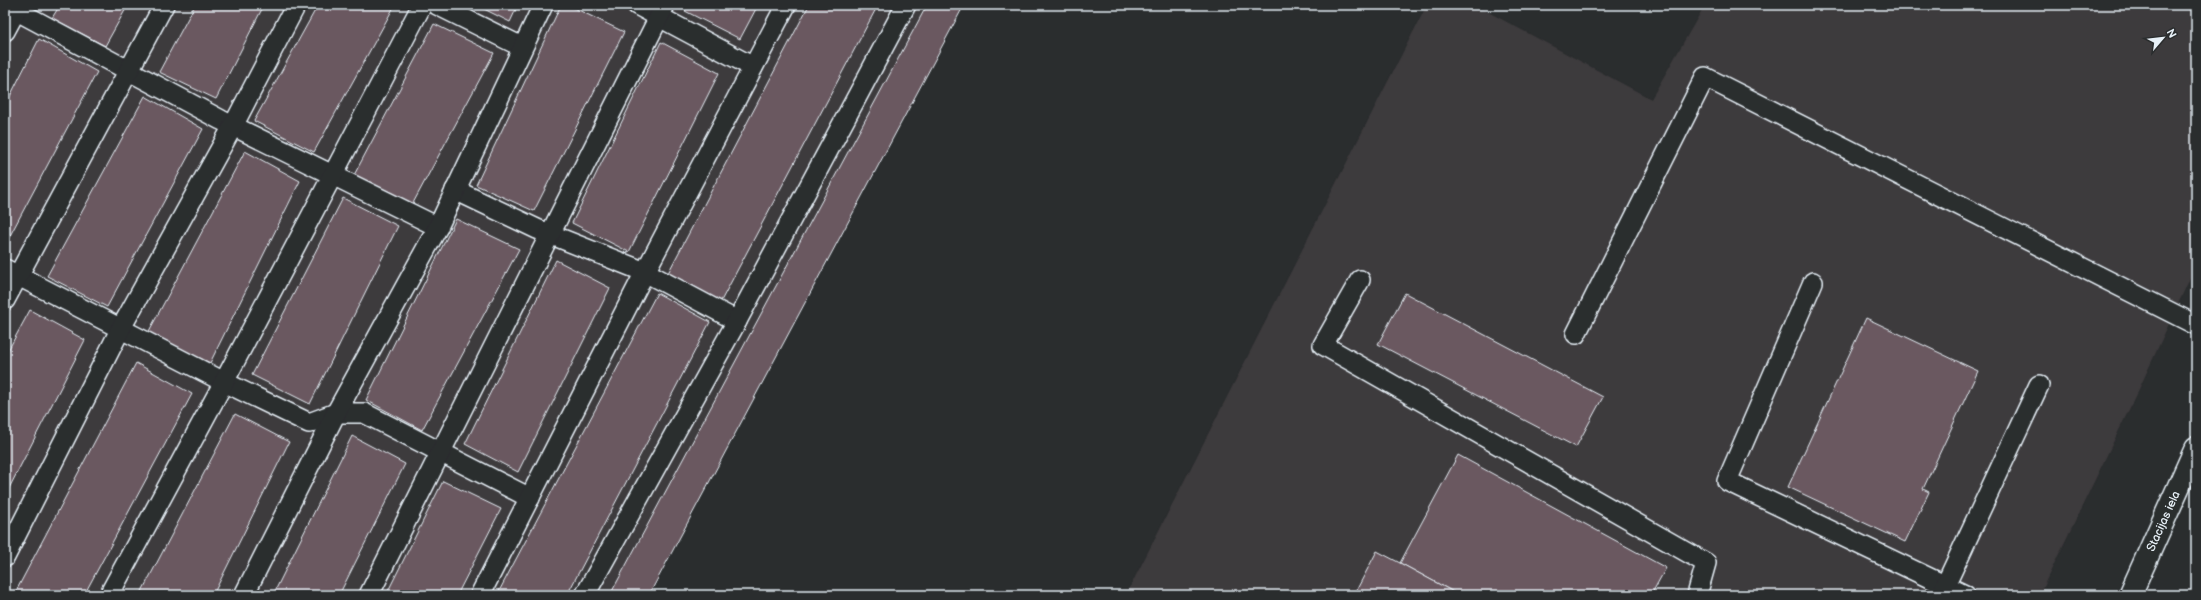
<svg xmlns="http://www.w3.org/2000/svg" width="2201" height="600" viewBox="0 0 2201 600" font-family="'Balsamiq Sans',sans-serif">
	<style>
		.built { fill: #3e3a3d }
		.building { fill: #6b5960; stroke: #e8f1f8 }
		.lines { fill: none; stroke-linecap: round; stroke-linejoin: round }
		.service-casing { stroke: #e8f1f8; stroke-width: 22 }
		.tertiary-casing { stroke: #e8f1f8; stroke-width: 25 }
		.service { stroke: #2a2d2e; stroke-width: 19 }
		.tertiary { stroke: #2a2d2e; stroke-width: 22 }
		.labels { text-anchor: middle; stroke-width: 4; stroke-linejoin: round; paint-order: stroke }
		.street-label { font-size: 12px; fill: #e8f1f8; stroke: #2a2d2e }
	</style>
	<rect width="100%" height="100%" fill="#2a2d2e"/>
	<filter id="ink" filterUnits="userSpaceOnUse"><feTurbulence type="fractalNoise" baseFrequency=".025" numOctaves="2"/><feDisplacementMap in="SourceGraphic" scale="8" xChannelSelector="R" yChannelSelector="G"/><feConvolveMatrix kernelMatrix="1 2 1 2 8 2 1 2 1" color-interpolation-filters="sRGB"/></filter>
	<g filter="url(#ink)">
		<g class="built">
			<polygon points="5,5 960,5 634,595 5,595"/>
			<polygon points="1427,5 1475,5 1651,99 1705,5 2196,5 2196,265 2139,389 2039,595 1126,595"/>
		</g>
		<g class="building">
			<polygon points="60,5 128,5 105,46 52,18"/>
			<polygon points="195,5 264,5 216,99 159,72"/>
			<polygon points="318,5 395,5 314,152 254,121"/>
			<polygon points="476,5 518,5 510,22"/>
			<polygon points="561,5 568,5 624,32 534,211 476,185"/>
			<polygon points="688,5 758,5 740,39 685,11"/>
			<polygon points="809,5 878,5 721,301 667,275"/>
			<polygon points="927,5 964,5 649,595 610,595"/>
			<polygon points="434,24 494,53 412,205 353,177"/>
			<polygon points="39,39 97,72 5,245 5,106"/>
			<polygon points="661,42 719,73 629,252 572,223"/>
			<polygon points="145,96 203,129 107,307 47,276"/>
			<polygon points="245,151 300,181 210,363 148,333"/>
			<polygon points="343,198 398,226 310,404 252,375"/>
			<polygon points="456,219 519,249 422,430 366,400"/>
			<polygon points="556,260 610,288 518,472 465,444"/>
			<polygon points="657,293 710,322 567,595 497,595"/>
			<polygon points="1405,293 1603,397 1576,447 1378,344"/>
			<polygon points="30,310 85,340 5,496 5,356"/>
			<polygon points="1866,318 1978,371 1923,489 1929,492 1905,542 1788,487"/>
			<polygon points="136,363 192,394 84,595 14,595"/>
			<polygon points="235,414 289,442 213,595 140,595"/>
			<polygon points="352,436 405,464 339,595 273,595"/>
			<polygon points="1458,455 1666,568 1651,595 1459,595 1400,563"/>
			<polygon points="443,481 501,509 457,595 386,595"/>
			<polygon points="1377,551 1400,563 1459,595 1354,595"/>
		</g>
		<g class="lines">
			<defs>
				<g id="service">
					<polyline points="6,5 221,120 438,227"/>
					<polyline points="437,5 522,47"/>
					<polyline points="637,5 753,67"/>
					<polyline points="5,31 19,5"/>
					<polyline points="455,190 537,229 645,272 737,321"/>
					<polyline points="5,269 224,382 309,423 336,413 364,413 530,498"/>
					<polyline points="1360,280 1323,345 1706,563 1697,595"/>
					<polyline points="1813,282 1727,481 1965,595"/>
					<polyline points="5,300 164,5"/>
					<polyline points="1576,334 1705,77 2196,325"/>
					<polyline points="5,557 121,328 233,126 296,5"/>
					<polyline points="1945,586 2039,385"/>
					<polyline points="109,595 224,382 422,5"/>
					<polyline points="244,595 336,413 438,227 543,5"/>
					<polyline points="369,595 665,5"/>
					<polyline points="480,595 645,272 786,5"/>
					<polyline points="585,595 737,321 906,5"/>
				</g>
				<g id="tertiary">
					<path id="s1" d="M2130 595 2196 448"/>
				</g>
			</defs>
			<use href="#service" class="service-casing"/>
			<use href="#tertiary" class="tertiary-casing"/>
			<use href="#service" class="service"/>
			<use href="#tertiary" class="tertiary"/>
		</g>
	</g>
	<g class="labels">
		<g class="street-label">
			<text dy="4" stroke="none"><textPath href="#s1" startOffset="81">Stacijas iela</textPath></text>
		</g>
	</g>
	<rect width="2201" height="600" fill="none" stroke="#2a2d2e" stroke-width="20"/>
	<rect x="10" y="10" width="2181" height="580" fill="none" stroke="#e8f1f8" stroke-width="1.5" filter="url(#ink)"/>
	<g transform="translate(2163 38) rotate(62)" stroke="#2a2d2e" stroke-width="3" paint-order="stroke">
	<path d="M0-3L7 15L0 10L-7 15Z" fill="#e8f1f8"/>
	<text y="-6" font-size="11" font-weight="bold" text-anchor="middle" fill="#e8f1f8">N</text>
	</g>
</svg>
